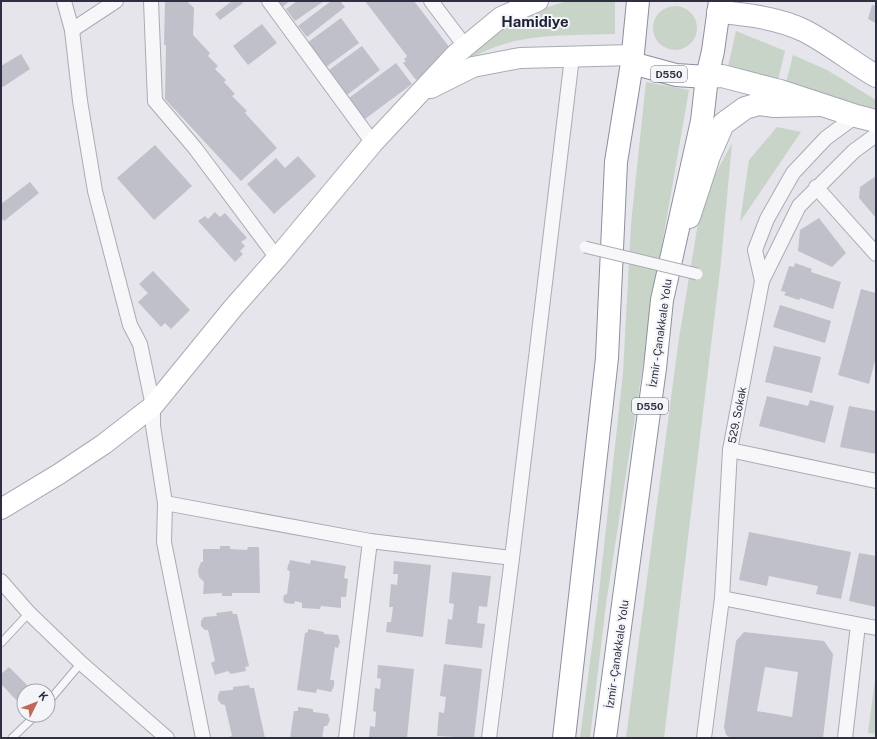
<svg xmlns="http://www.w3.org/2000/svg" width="877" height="739" viewBox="0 0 877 739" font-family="'Public Sans',sans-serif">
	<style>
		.green { fill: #c7d4c7 }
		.building { fill: #bfc0ca; fill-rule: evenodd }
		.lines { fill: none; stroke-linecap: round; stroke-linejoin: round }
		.service-casing { stroke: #aaabb5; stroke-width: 9 }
		.minor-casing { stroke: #aaabb5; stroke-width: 16 }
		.secondary-casing { stroke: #aaabb5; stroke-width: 22 }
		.primary-casing { stroke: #a5a7b6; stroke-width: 24 }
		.trunk-casing { stroke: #8d8fa0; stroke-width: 24 }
		.service { stroke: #f7f7f9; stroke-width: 7 }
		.minor { stroke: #f7f7f9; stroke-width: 14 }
		.secondary { stroke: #fff; stroke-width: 20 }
		.primary { stroke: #fff; stroke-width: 22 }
		.trunk { stroke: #fff; stroke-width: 22 }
		.pedestrian-bridge-casing { stroke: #aaabb5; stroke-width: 13; stroke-linecap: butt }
		.pedestrian-bridge { stroke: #f7f7f9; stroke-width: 11 }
		.labels { text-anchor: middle; stroke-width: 4; stroke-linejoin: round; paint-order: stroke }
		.shield { fill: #f4f5f8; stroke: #696a79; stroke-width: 1 }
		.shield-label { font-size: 10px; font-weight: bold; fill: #2e2f42 }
		.street-label { font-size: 11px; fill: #2e2f42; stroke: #f4f5f8 }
		.district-label { font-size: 15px; font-weight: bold; fill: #1f2033; stroke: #f4f5f8 }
	</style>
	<rect width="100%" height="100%" fill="#e5e5eb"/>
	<g class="green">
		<path d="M592 1H615V34C584 35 551 34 520 40 496 44 474 56 454 66L500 27 529 13 564 2Z"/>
		<circle cx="675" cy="28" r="22"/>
		<polygon points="736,31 785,51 777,84 727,71"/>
		<polygon points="793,55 827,70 876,100 876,111 785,87"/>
		<polygon points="646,82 689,90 658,268 606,604 590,738 580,738 598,601 623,373 631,224"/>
		<polygon points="777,127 801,132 740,222 749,160"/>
		<polygon points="732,143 721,262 664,738 626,738 679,338 702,199"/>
		<polygon points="876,672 876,734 868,733"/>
	</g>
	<g class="building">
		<polygon points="165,1 187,1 194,8 193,35 210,53 208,56 218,66 215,69 226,80 224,82 235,94 232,96 247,111 245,113 277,148 241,181 165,99 166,45 164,45"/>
		<polygon points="232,1 241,1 243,3 220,20 215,14"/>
		<polygon points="275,1 290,1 281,8"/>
		<polygon points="297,1 324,1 295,21 286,9"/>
		<polygon points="331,1 340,1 345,7 307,37 298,26"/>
		<polygon points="365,1 414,1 453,52 416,80 403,63 406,61 404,59 407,56"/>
		<polygon points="872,5 876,6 876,23 868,19"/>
		<polygon points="341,18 359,43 326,67 307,43"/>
		<polygon points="262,24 277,43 248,65 233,46"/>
		<polygon points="362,46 380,70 347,95 329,70"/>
		<polygon points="21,54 30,69 3,87 1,84 1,66"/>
		<polygon points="396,63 412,84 365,119 349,98"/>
		<polygon points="155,145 192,186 154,220 117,178"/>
		<polygon points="298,156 316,176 274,214 247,184 276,158 285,168"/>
		<polygon points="876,176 876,218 859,198 860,187"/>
		<polygon points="30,182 39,193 4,221 1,218 1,204"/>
		<polygon points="215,212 220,217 225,213 247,238 241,242 245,246 240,251 243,254 235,262 198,221 205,216 208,219"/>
		<polygon points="819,218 846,253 832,267 798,251 800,230"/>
		<polygon points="795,263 812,269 811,272 841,282 833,309 800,298 799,300 784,295 786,292 781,291 789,266 794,267"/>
		<polygon points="153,271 190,310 171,329 165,323 161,327 138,302 148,293 139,284"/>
		<polygon points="861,289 876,293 875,300 876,301 876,357 869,384 838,375"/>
		<polygon points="780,305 831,321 825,343 773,327"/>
		<polygon points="774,346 821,357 812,393 765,382"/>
		<polygon points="767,396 808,406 810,400 834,406 825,443 759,426"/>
		<polygon points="849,406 876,411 876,454 840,447"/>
		<polygon points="749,532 851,552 841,599 816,594 818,586 769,576 767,586 739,580"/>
		<polygon points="220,546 230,546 230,549 247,550 248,547 259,547 260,593 232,593 232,596 222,596 222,593 203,594 204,582 199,577 198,570 201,562 203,562 203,549 220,549"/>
		<polygon points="859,553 876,556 876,607 849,601"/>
		<polygon points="290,560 310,564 311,560 346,566 344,578 348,579 346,597 341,597 341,608 321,606 320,609 302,608 302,603 295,601 294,604 285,603 283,600 284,595 287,594 290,572 287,569"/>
		<polygon points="394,561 431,565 423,637 386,632 387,622 391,622 393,607 389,607 391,584 397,585 398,574 393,574"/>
		<polygon points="452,572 491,576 487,607 479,606 477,623 485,624 482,648 445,644 448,619 452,620 454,604 449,603"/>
		<polygon points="232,611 233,614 237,614 249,666 245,667 246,671 231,674 228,671 215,675 211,663 215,661 208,630 205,630 201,626 201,621 204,617 217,616 216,613"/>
		<polygon points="308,629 324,632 324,634 338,635 340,642 338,648 335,647 330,680 334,680 334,686 331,692 317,689 316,693 297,690 305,633 308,632"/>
		<path d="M744 632 824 641 833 654 823 738H731L726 735 724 727 736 641ZM765 667 798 672 792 717 757 711Z"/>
		<polygon points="444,664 482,669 474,738 437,736 439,712 444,713 446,697 440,696"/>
		<polygon points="378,665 414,669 407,738 369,737 370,726 375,727 376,712 373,711 375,688 380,689 381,679 377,678"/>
		<polygon points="9,667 33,691 24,691 24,698 19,703 1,684 1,674"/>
		<polygon points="249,685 250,688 254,688 265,738 226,738 232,736 225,705 221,704 218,700 218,695 220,691 233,690 233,687"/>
		<polygon points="298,707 313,709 313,712 328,714 330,720 327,726 324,726 322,738 290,738 294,711 298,711"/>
	</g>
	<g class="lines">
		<defs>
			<g id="service">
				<polyline points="1,643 29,613"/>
				<polyline points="48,702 81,663"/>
				<polyline points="12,738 36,715"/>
			</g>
			<g id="minor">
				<polyline points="64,1 72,30 80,101 95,191 130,325 140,344 153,406 153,426 165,503 164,542 203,738"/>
				<polyline points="151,1 155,101 195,148 277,258"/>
				<polyline points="269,1 373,143"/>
				<polyline points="431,1 465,46"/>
				<polyline points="72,30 116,1"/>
				<polyline points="876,135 854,151 799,206 762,281 730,450 876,481"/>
				<polyline points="816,187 876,254"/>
				<polyline points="762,281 755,250 767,219 793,173 826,138 856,116"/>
				<polyline points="165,503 370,541 346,738"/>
				<polyline points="370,541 512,558"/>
				<polyline points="1,581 29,613 81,663 167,738"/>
				<polyline points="722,598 876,628"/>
				<polyline points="489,738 512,558 572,57"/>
				<polyline points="704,738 722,598 730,450"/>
				<polyline points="845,738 858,625"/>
			</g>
			<g id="secondary">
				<polyline points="431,88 473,67 520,58 633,55"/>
				<polyline points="1,509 59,474 104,444 153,406 233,308 277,258 373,143 455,55 501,17 538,1"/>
			</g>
			<g id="primary">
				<path d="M718 12C747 14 779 18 805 31 830 44 852 62 876 76"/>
				<polyline points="707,77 722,76 780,91 856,116 876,121"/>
				<polyline points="689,217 709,156 723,124 745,108 759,104 774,106 822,105"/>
			</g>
			<g id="trunk">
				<polyline points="632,63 676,75 707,77"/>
				<polyline points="564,738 607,358 616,162 632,63 638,1"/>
				<polyline points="605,738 655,368 662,300 702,121 707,77 713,51 720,1"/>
			</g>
		</defs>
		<use href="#service" class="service-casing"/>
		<use href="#minor" class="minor-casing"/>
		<use href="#secondary" class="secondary-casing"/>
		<use href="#primary" class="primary-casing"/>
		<use href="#trunk" class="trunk-casing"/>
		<use href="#service" class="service"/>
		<use href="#minor" class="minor"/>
		<use href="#secondary" class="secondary"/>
		<use href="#primary" class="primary"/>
		<use href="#trunk" class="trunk"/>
		<defs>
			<polyline id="pedestrian-bridge" points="585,247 697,274"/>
		</defs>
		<use href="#pedestrian-bridge" class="pedestrian-bridge-casing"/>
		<use href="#pedestrian-bridge" class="pedestrian-bridge"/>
	</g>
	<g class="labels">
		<g class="shield">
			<rect x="651" y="66" width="36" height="16" rx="3"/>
			<rect x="632" y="398" width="36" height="16" rx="3"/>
		</g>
		<g class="shield-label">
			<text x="669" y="78">D550</text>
			<text x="650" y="410">D550</text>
		</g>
		<g class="street-label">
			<text transform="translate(660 333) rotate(-82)" y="4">İzmir - Çanakkale Yolu</text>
			<text transform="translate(737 415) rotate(-79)" y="4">529. Sokak</text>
			<text transform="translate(617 654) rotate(-82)" y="4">İzmir - Çanakkale Yolu</text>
		</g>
		<g class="district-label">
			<text x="535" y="27">Hamidiye</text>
		</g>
	</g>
	<rect width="877" height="739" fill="none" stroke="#2e2f42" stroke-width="4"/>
	<g transform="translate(36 703) rotate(47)"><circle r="19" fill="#f4f5f8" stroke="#a5a6af"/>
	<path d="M0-3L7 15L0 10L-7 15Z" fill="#c36657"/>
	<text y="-6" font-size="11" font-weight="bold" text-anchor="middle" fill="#2e2f42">K</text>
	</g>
</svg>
